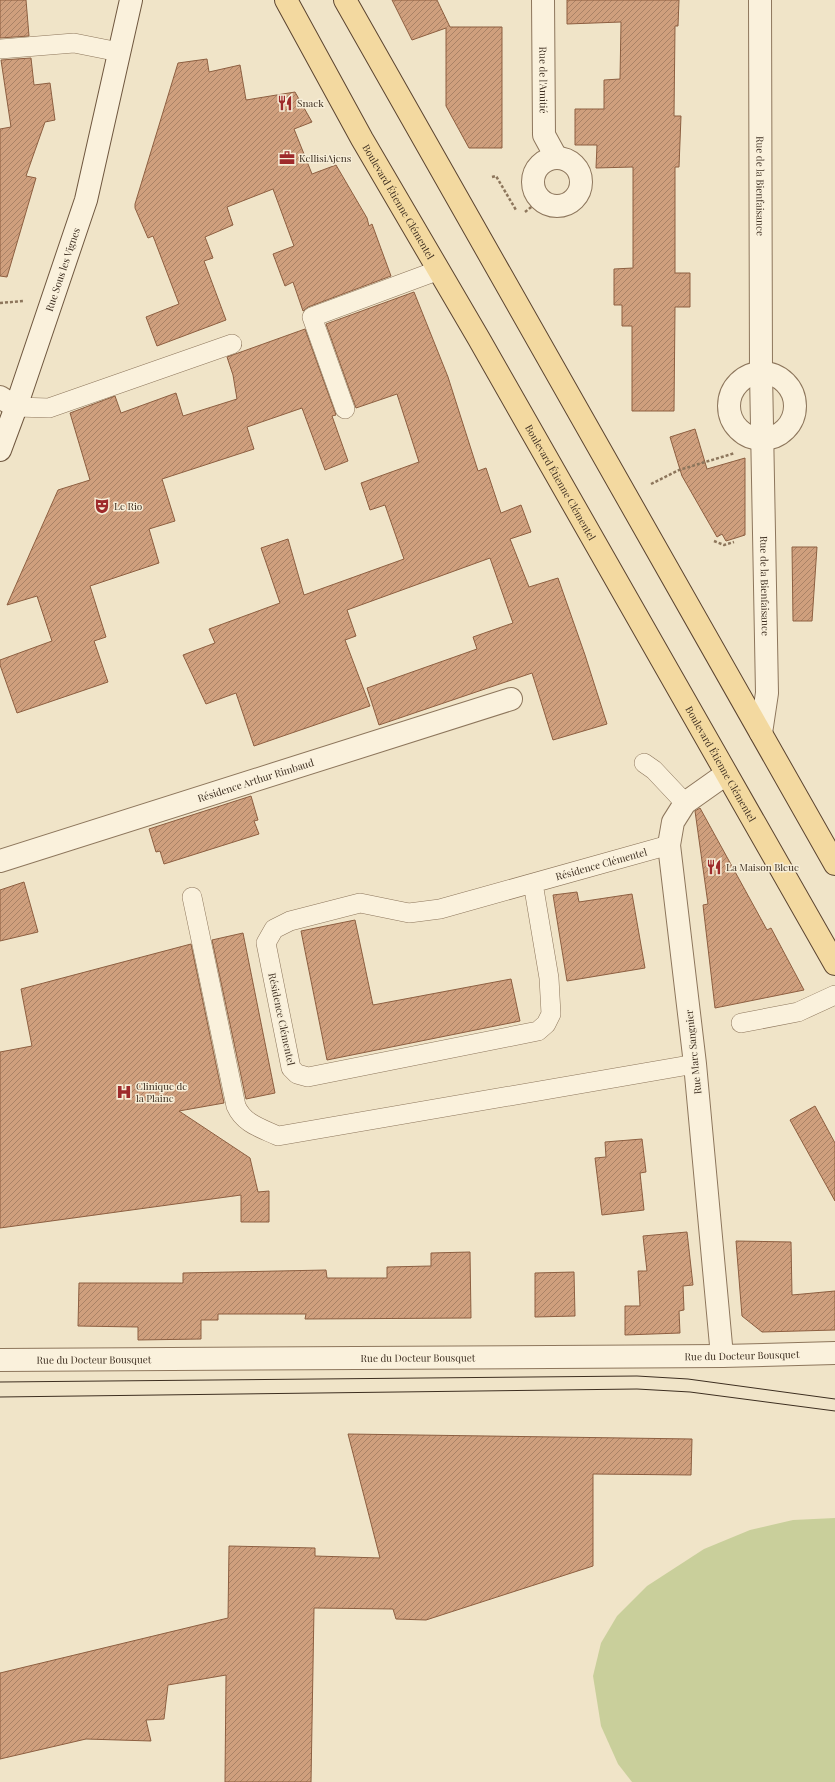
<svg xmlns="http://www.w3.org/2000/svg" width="835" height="1782" viewBox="0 0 835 1782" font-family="'Playfair Display',serif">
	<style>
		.pitch { fill: #c9cf9b }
		.building { fill: url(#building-hatch); stroke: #8d5f41 }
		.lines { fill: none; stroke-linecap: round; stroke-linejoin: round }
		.lane-casing { stroke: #8d765c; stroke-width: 20 }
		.street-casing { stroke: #8d765c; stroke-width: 24 }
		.secondary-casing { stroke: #6f573f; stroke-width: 24 }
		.primary-casing { stroke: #5b4430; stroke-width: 24 }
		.path { stroke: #8d765c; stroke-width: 2.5; stroke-dasharray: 3 2; stroke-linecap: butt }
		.lane { stroke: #faf1dc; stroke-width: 19 }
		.street { stroke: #faf1dc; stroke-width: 22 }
		.secondary { stroke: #faf1dc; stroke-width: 22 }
		.primary { stroke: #f3d9a0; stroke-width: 22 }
		.tram { stroke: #3d2e20; stroke-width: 1 }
		.labels { text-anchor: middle; stroke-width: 3; stroke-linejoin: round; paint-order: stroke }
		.street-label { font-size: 10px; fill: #3d2e20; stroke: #f7eed8 }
		.poi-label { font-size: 10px; fill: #3d2e20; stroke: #f7eed8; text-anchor: start }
	</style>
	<defs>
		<pattern id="building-hatch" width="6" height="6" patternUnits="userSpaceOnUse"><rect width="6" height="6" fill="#cf9f7d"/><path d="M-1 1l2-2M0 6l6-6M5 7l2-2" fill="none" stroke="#a98266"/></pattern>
	</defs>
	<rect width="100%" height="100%" fill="#f0e4c8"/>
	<polygon class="pitch" points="835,1518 835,1782 632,1782 618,1764 601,1726 593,1676 601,1643 617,1616 647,1586 704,1549 750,1530 793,1520"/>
	<g class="building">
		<polygon points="0,0 26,0 29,36 0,38"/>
		<polygon points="392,0 437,0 450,27 502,27 502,148 469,148 446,106 446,28 412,40"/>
		<polygon points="567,0 679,0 678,26 675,26 674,116 681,116 679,167 675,167 675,273 690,273 690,307 675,307 674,411 632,411 632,326 622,326 622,305 614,305 614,269 633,268 633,167 596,168 597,145 575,145 575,109 604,109 604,80 620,79 621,22 567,24"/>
		<polygon points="31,58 34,85 50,83 55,120 45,122 26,176 36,178 7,277 0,276 0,129 11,127 1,60"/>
		<polygon points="207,59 209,72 240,65 246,100 295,92 312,122 294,129 312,174 336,165 367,218 369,226 372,224 391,276 308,307 303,311 293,282 285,286 273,254 294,246 273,189 227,207 233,225 205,237 213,258 204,261 226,320 157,346 146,317 179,304 153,236 148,238 135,208 135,204 178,63"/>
		<polygon points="414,292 448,377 478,471 486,468 501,513 521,505 531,532 510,539 529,587 558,578 585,655 607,724 553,740 532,673 379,725 367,688 477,649 473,637 513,623 490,558 347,610 356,636 345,640 370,706 254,746 236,693 206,704 183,655 215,643 209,629 280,603 261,548 288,539 304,595 404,559 385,505 370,510 361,483 419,462 397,394 356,408 326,324"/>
		<polygon points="305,329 336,415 332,416 348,461 325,470 302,408 247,427 254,449 162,479 175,521 149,529 159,563 90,586 106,637 94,641 108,682 17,713 0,665 0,660 52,641 37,596 7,605 58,490 90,480 70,413 115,396 121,413 176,393 183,416 237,399 233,375 227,357"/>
		<polygon points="695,429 707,469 745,458 745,535 726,541 722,534 717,537 682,476 670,437"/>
		<polygon points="792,547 817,547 812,621 793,621"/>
		<polygon points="251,796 258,820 254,821 259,834 164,864 160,851 156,852 149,829"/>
		<polygon points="700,808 767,930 771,928 804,990 715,1008 703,905 708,904 695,811"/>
		<polygon points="24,882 38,932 0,941 0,890"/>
		<polygon points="577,892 579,902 632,894 645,968 567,981 553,895"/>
		<polygon points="355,920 373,1005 511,979 520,1021 327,1060 301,931"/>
		<polygon points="243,933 275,1093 246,1099 212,940"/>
		<polygon points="191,944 224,1103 179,1111 250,1158 258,1192 269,1191 269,1222 241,1222 241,1195 0,1228 0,1052 32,1046 21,989"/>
		<polygon points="815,1106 835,1143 835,1201 790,1120"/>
		<polygon points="642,1139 646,1172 640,1173 644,1210 602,1215 595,1158 606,1157 605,1142"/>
		<polygon points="687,1232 693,1285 683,1286 684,1310 679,1311 680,1333 625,1335 625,1306 640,1306 638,1271 647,1271 643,1236"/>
		<polygon points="736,1241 791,1242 792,1295 835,1291 835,1330 762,1332 742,1316"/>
		<polygon points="470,1252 471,1318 305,1319 306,1314 218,1314 218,1320 201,1320 201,1339 138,1340 138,1327 78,1326 79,1283 183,1283 183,1273 326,1270 327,1278 387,1278 387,1267 431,1266 431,1253"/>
		<polygon points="574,1272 575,1316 535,1317 535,1273"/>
		<polygon points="348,1434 692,1439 691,1475 593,1474 593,1566 426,1620 396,1619 393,1609 314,1608 311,1782 225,1782 226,1675 168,1685 164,1719 146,1720 151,1741 86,1739 0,1759 0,1673 228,1618 229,1546 315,1548 315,1556 380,1558"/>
	</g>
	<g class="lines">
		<defs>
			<g id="lane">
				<polyline points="0,49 74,43 119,52"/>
				<polyline points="16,407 49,408 232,344"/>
				<polyline points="345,409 312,317 439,270"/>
				<polyline points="644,763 654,770 685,803"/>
				<path id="s1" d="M533 883 549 978 551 1014 546 1024 538 1031 308 1077 297 1074 291 1068 266 943 274 929 290 921 360 903 409 913 440 909 669 845"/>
				<path d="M192 897 236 1106C244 1124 261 1128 278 1136L695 1064"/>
				<polyline points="741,1023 798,1012 835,995"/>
			</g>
			<g id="street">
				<path id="s2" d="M543 0 544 135 556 157"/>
				<path id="s3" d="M760 0 761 373 767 693 761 733"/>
				<circle cx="557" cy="182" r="24"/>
				<circle cx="762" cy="406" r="33"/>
				<polyline points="0,397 16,407"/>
				<path id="s4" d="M0 861 511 699"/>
				<polyline points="722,1356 695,1064 669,845 673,822 685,803 726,774"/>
				<path id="s5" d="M0 1360 722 1356 835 1353"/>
			</g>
			<g id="secondary">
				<path id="s6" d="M0 450 16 407 86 200 131 0"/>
			</g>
			<g id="primary">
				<path id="s7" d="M286 0 362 139 479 339 835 964"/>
				<polyline points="345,0 835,864"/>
			</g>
		</defs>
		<use href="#lane" class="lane-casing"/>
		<use href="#street" class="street-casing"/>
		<use href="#secondary" class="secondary-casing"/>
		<use href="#primary" class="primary-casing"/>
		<g class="path">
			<polyline points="492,177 496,176 516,210"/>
			<polyline points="525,212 540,200"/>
			<polyline points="0,303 23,301"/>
			<polyline points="651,484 679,470 735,453"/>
			<polyline points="714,541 724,545 734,542"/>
		</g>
		<use href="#lane" class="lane"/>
		<use href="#street" class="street"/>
		<use href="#secondary" class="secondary"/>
		<use href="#primary" class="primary"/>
		<g class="tram">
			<polyline points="0,1382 637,1376 688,1379 835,1399"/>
			<polyline points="0,1397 637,1389 690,1392 835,1411"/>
		</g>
	</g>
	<defs>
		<symbol id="restaurant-bare" viewBox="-9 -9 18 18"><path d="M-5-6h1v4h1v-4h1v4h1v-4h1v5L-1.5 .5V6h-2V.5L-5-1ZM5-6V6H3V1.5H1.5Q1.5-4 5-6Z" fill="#9e2a2b" stroke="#f7eed8" stroke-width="2.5" paint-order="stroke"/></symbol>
		<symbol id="office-bare" viewBox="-9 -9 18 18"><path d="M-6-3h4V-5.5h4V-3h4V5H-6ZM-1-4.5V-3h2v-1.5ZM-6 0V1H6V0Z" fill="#9e2a2b" stroke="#f7eed8" stroke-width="2.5" paint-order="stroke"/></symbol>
		<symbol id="theatre-bare" viewBox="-9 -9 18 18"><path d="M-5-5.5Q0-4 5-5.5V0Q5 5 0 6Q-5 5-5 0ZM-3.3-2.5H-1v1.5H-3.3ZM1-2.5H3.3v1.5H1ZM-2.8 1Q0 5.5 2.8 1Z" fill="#9e2a2b" stroke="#f7eed8" stroke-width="2.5" paint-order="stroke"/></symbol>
		<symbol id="hospital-bare" viewBox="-9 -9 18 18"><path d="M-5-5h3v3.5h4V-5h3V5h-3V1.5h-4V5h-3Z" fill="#9e2a2b" stroke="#f7eed8" stroke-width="2.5" paint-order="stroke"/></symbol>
	</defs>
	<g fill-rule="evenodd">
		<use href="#restaurant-bare" x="274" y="92" width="22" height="22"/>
		<use href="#office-bare" x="276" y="147" width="22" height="22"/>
		<use href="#theatre-bare" x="91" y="495" width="22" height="22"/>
		<use href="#restaurant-bare" x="703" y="856" width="22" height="22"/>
		<use href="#hospital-bare" x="113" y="1081" width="22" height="22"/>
	</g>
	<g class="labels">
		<g class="street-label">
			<text dy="4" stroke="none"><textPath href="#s2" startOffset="80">Rue de l'Amitié</textPath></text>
			<text dy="4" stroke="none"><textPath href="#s3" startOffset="186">Rue de la Bienfaisance</textPath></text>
			<text dy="4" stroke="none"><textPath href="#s7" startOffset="231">Boulevard Étienne Clémentel</textPath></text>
			<text dy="4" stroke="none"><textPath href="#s6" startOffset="191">Rue Sous les Vignes</textPath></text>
			<text dy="4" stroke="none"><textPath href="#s7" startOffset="555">Boulevard Étienne Clémentel</textPath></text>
			<text dy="4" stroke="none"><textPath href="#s3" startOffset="586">Rue de la Bienfaisance</textPath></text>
			<text dy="4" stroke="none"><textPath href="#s7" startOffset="879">Boulevard Étienne Clémentel</textPath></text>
			<text dy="4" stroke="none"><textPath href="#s4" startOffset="268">Résidence Arthur Rimbaud</textPath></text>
			<text dy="4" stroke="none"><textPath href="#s1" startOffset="891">Résidence Clémentel</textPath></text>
			<text transform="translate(282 1019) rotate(78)" y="4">Résidence Clémentel</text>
			<text transform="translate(693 1052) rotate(-96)" y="4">Rue Marc Sangnier</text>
			<text dy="4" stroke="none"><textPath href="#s5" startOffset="742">Rue du Docteur Bousquet</textPath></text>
			<text dy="4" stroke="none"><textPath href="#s5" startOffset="418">Rue du Docteur Bousquet</textPath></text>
			<text dy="4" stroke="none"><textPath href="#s5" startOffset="94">Rue du Docteur Bousquet</textPath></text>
		</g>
		<g class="poi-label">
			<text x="297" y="107">Snack</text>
			<text x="299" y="162">KellisiAjens</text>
			<text x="114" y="510">Le Rio</text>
			<text x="726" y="871">La Maison Bleue</text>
			<text x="136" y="1090">Clinique de<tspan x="136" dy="12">la Plaine</tspan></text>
		</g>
	</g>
</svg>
